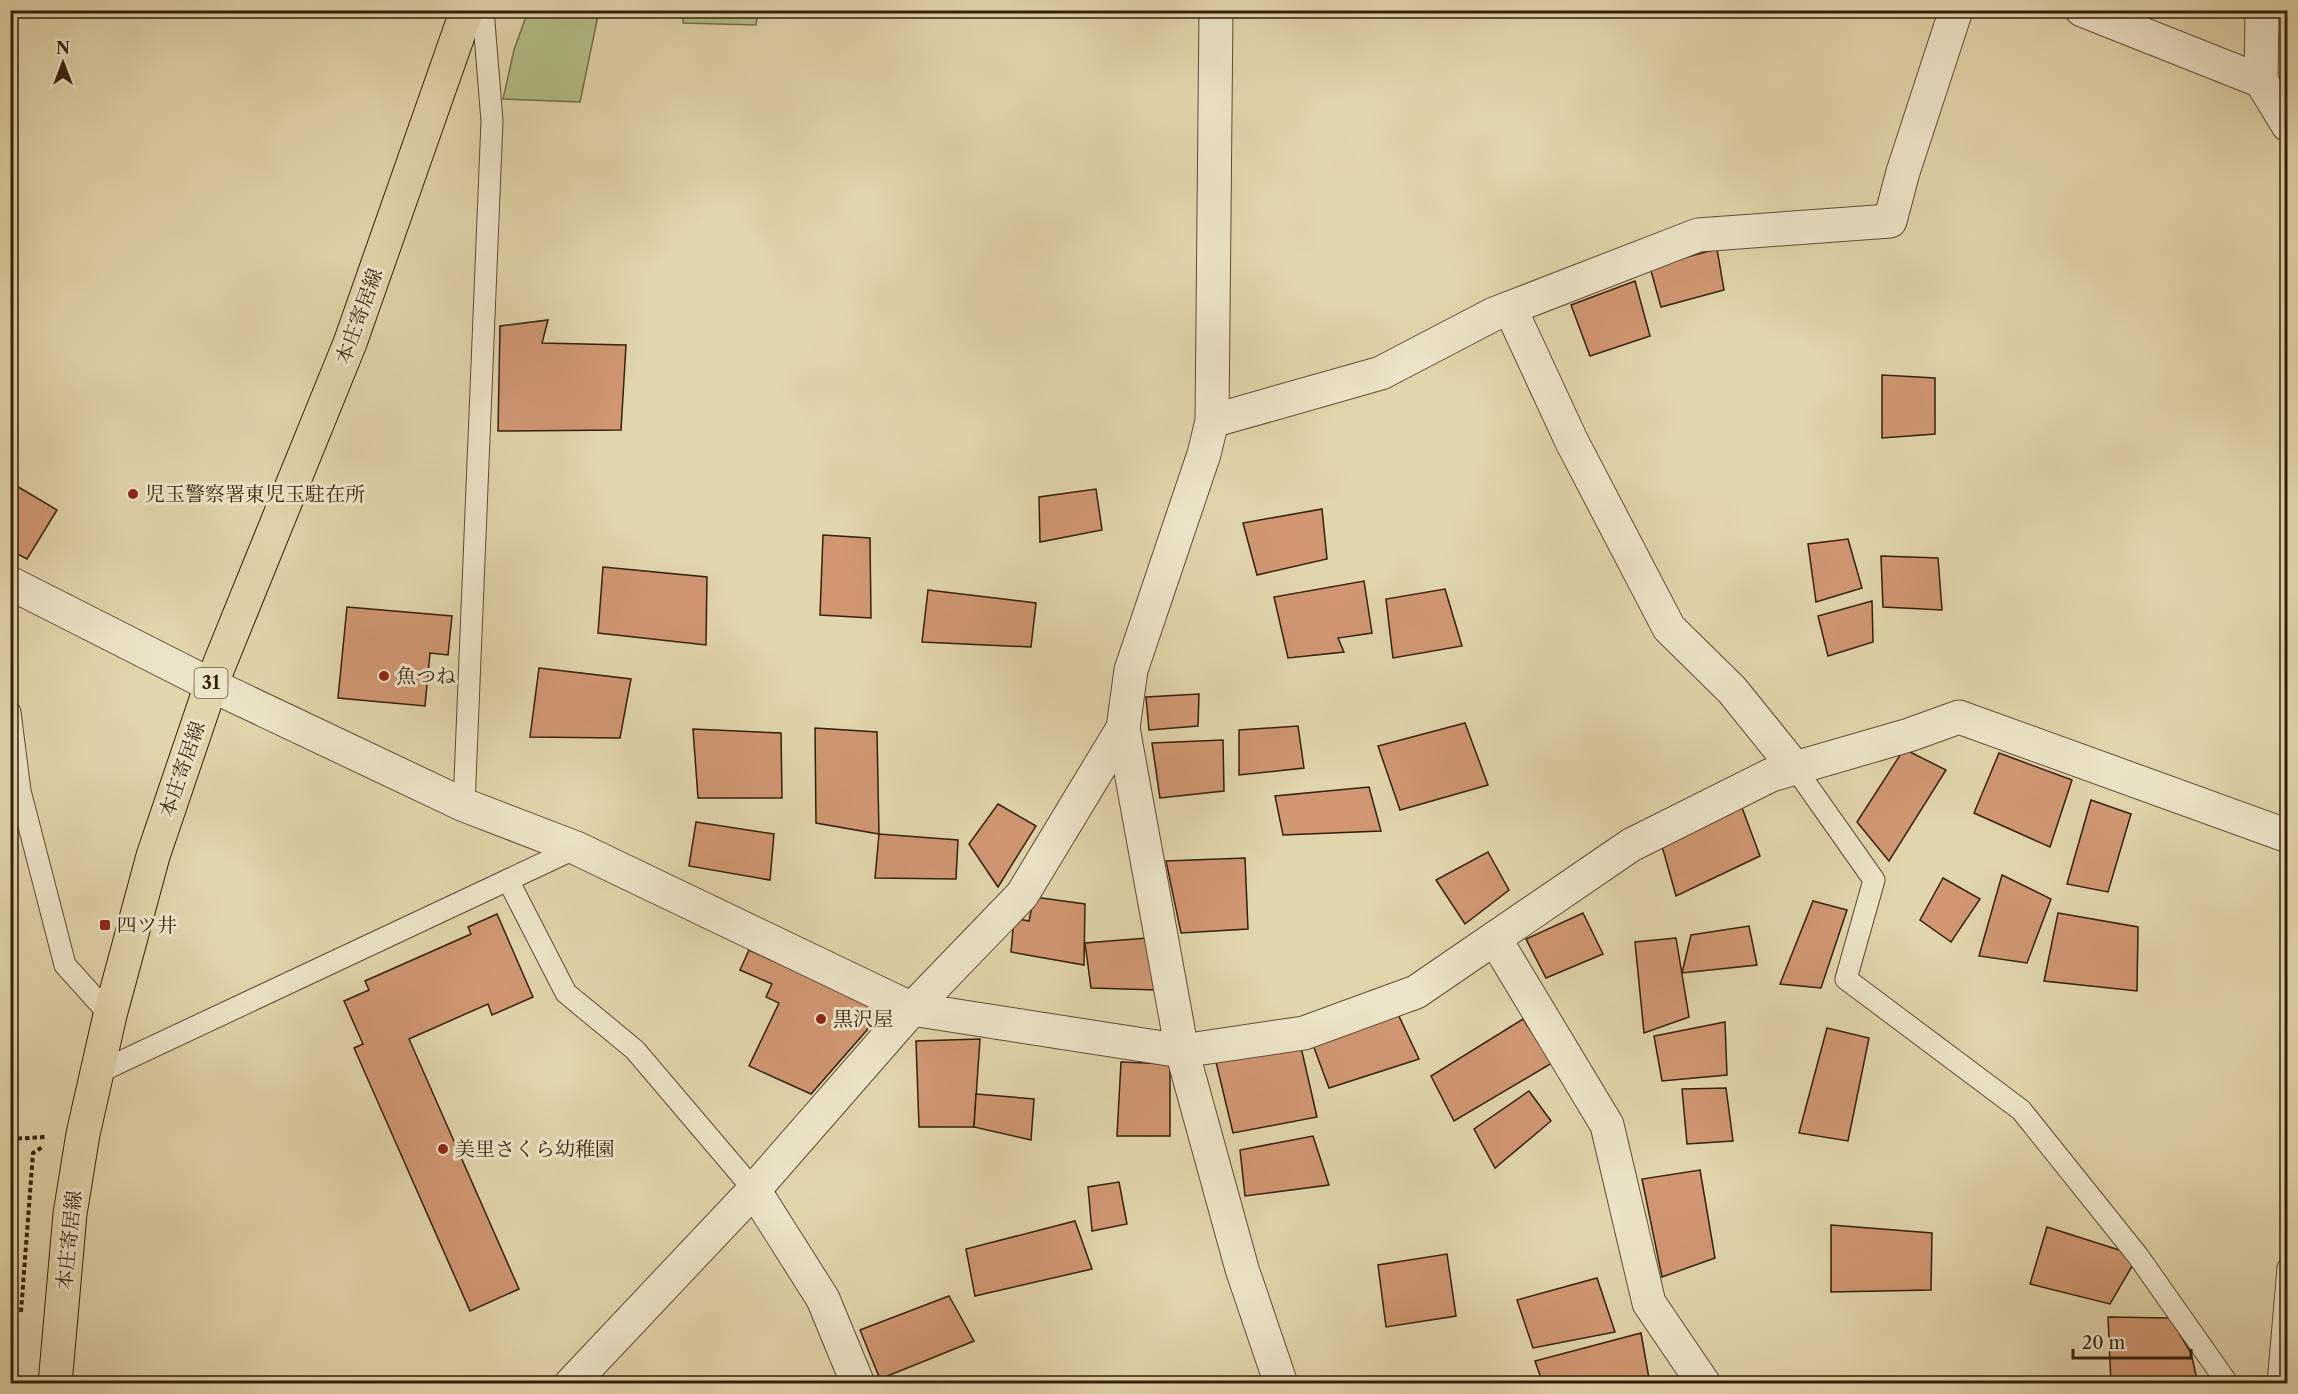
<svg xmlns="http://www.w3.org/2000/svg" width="2298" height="1394" viewBox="0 0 2298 1394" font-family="'Libre Caslon Text','Noto Serif JP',serif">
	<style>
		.green { fill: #b4bd87; stroke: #746e48; stroke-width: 1.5 }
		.building { fill: #d09772; stroke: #351f08; stroke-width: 1.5 }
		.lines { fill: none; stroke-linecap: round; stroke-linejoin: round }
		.lane-casing { stroke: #604c31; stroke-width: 23 }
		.street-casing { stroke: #604c31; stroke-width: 35 }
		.primary-casing { stroke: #351f08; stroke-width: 35 }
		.path { stroke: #351f08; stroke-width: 4; stroke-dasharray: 4.5 3; stroke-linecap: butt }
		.lane { stroke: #ece4c8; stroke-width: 21 }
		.street { stroke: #ece4c8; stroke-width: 33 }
		.primary { stroke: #e1d5ab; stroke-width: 33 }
		.poi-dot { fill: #8f2418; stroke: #ece4c8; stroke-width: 2 }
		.labels { text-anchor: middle; stroke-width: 6; stroke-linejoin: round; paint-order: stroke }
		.shield { fill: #ece4c8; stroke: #6c5a42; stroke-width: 1.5 }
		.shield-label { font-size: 18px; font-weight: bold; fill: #351f08 }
		.street-label { font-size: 20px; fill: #351f08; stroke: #ece4c8 }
		.poi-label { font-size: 20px; fill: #351f08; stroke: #ece4c8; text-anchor: start }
	</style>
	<rect width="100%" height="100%" fill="#e1d5ab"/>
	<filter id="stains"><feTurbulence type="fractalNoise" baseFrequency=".00333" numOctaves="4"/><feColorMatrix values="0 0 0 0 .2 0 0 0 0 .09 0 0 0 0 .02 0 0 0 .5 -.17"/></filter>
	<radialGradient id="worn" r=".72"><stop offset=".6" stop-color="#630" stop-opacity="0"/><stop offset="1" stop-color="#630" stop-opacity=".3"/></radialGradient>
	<g class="green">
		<polygon points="528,11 599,11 580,102 503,99 514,50"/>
		<polygon points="683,11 683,10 758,11 756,25 683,23"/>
	</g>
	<g class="building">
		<polygon points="1717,249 1724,290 1661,307 1650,267"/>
		<polygon points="1635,281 1650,336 1590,356 1571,305"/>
		<polygon points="548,320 542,343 626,345 621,430 498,431 500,326"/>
		<polygon points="1882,375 1935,378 1935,434 1882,438"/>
		<polygon points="10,482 57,510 27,559 10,550"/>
		<polygon points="1096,489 1102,530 1040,542 1039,497"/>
		<polygon points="1322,509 1327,559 1257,575 1243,523"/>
		<polygon points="823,535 870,538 871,618 820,615"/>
		<polygon points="1848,539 1862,588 1816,602 1808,544"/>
		<polygon points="1881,556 1938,558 1942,610 1883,607"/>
		<polygon points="603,567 707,577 706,645 598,633"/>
		<polygon points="1364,581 1372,633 1338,638 1344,652 1288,658 1274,597"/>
		<polygon points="1445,589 1462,646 1393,658 1386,599"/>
		<polygon points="928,590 1036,603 1031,647 922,642"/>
		<polygon points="1872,601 1873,642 1828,656 1818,616"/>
		<polygon points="347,607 452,616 448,655 430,653 425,706 338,698"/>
		<polygon points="539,668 631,679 620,738 530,737"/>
		<polygon points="1199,694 1198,726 1149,730 1146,697"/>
		<polygon points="1465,723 1488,785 1400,810 1378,746"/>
		<polygon points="1298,726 1304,768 1239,775 1239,730"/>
		<polygon points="815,728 877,732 879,834 816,823"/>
		<polygon points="693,729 781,733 782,798 698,798"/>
		<polygon points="1223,740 1224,791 1160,798 1152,743"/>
		<polygon points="1904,749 1946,770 1889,861 1857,822"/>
		<polygon points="1999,753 2072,780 2050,847 1974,813"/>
		<polygon points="1369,787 1381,831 1283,835 1275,796"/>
		<polygon points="2091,800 2131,814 2108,892 2067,884"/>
		<polygon points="998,804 1036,826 998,887 969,844"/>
		<polygon points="1741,805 1760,856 1676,896 1662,846"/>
		<polygon points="696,822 774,834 770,880 689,866"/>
		<polygon points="879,834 958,840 956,879 875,878"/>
		<polygon points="1488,852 1509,890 1465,924 1436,880"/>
		<polygon points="1245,858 1248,929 1181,933 1166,861"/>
		<polygon points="2002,875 2051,899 2027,963 1979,956"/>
		<polygon points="1943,878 1980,899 1951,942 1920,920"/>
		<polygon points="1034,897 1085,904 1084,965 1011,952 1014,918 1029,921"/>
		<polygon points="1813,901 1847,910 1821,988 1780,984"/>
		<polygon points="1583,913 1603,954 1546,978 1526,939"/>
		<polygon points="2058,913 2138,927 2137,991 2044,981"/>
		<polygon points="497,914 533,997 492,1015 488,1004 409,1039 519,1289 470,1311 354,1048 363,1044 344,1001 369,990 365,981 471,934 468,927"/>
		<polygon points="1749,926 1757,965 1682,973 1691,935"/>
		<polygon points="1147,938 1158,990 1091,988 1085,943"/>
		<polygon points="1676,938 1689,1017 1644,1033 1635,942"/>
		<polygon points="749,950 877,1008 867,1030 811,1094 749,1066 779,1003 766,997 772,984 740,970"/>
		<polygon points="1397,1012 1419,1059 1329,1088 1313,1045"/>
		<polygon points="1523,1019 1552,1063 1454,1121 1431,1076"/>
		<polygon points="1725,1022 1727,1075 1662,1081 1654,1036"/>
		<polygon points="1827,1028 1869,1038 1848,1141 1799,1133"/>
		<polygon points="980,1039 974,1127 919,1127 916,1041"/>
		<polygon points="1300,1043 1317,1117 1233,1133 1216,1062"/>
		<polygon points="1121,1062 1170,1064 1170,1136 1117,1136"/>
		<polygon points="1726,1088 1733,1141 1687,1144 1682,1089"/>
		<polygon points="1529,1091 1551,1121 1495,1168 1474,1129"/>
		<polygon points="976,1094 1034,1099 1031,1140 974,1127"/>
		<polygon points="1313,1136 1329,1185 1245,1196 1240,1150"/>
		<polygon points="1700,1170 1715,1258 1662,1277 1642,1179"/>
		<polygon points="1119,1182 1127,1224 1092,1231 1088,1187"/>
		<polygon points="1075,1221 1092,1269 975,1296 966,1249"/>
		<polygon points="1831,1225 1932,1233 1931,1290 1831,1292"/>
		<polygon points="2047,1227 2138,1256 2110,1304 2030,1284"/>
		<polygon points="1447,1254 1456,1316 1386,1327 1378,1265"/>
		<polygon points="1597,1278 1615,1332 1533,1348 1517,1300"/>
		<polygon points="949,1296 974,1341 880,1379 860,1330"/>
		<polygon points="2108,1317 2170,1318 2191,1353 2198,1384 2111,1384"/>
		<polygon points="1641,1333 1650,1384 1543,1384 1535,1361"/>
	</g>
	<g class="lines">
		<defs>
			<g id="lane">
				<polyline points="10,712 20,791 65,965 110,1015"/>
				<polyline points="1795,768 1874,880 1846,979 2021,1110 2138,1256 2228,1384"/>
				<polyline points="464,805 492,121 483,10"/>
				<polyline points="508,880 566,993 635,1050 754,1190"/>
				<polyline points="97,1073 576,848"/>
				<polyline points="2278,1384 2288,1268"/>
			</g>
			<g id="street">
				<polyline points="2082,10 2261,81"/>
				<polyline points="2262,10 2261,81 2288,125"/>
				<polyline points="1510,308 1572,442 1669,628 1732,690 1795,768"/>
				<polyline points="1212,421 1381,373 1494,314 1698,235 1890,221 1903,172 1956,10"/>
				<polyline points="10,583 211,685 464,805 576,848 912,1009 1182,1051 1304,1033 1416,992 1631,845 1771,775 1909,735 1959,717 2288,836"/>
				<polyline points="1123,728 1182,1051 1242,1269 1281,1384"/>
				<polyline points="1495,939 1607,1125 1649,1303 1704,1384"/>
				<polyline points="754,1190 823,1299 858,1384"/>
				<polyline points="571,1384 754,1190 912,1009 1022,895 1123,728 1131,670 1204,454 1212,421 1216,10"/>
			</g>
			<polyline id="primary" points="55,1384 70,1214 83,1134 110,1015 153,856 211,685 350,343 467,10"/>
		</defs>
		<use href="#lane" class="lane-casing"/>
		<use href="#street" class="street-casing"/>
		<use href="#primary" class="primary-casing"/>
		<g class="path">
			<polyline points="10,1139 46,1137"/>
			<polyline points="21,1312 33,1153 44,1146"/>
		</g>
		<use href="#lane" class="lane"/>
		<use href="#street" class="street"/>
		<use href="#primary" class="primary"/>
	</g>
	<g class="poi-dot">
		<circle cx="133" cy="494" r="6"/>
		<circle cx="384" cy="676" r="6"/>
		<rect x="99" y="919" width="12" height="12" rx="3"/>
		<circle cx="821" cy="1019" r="6"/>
		<circle cx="443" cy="1149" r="6"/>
	</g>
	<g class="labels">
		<rect class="shield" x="194.5" y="668" width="33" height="30" rx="4.5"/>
		<g class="shield-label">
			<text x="211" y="689">31</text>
		</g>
		<g class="street-label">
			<text transform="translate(359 316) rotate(-70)" y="7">本庄寄居線</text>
			<text transform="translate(182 769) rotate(-71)" y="7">本庄寄居線</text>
			<text transform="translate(69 1240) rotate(-84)" y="7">本庄寄居線</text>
		</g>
		<g class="poi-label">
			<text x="145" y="501">児玉警察署東児玉駐在所</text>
			<text x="396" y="683">魚つね</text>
			<text x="117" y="932">四ツ井</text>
			<text x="833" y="1026">黒沢屋</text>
			<text x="455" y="1156">美里さくら幼稚園</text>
		</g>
	</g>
	<rect width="2298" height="1394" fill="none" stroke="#e1d5ab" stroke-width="36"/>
	<rect x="12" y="12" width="2274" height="1370" fill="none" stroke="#351f08" stroke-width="3"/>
	<rect x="18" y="18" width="2262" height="1358" fill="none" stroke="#351f08" stroke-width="1.5"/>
	<g transform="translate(63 63)" stroke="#ece4c8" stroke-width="4.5" paint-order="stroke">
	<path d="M0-4.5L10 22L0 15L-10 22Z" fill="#351f08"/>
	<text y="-9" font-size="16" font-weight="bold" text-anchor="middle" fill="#351f08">N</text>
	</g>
	<path d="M2073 1349v9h118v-9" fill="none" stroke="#351f08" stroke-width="3"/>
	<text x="2082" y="1349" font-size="18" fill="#351f08" stroke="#ece4c8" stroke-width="4.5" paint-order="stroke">20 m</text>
	<rect width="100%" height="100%" filter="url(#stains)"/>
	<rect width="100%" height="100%" fill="url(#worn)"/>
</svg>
